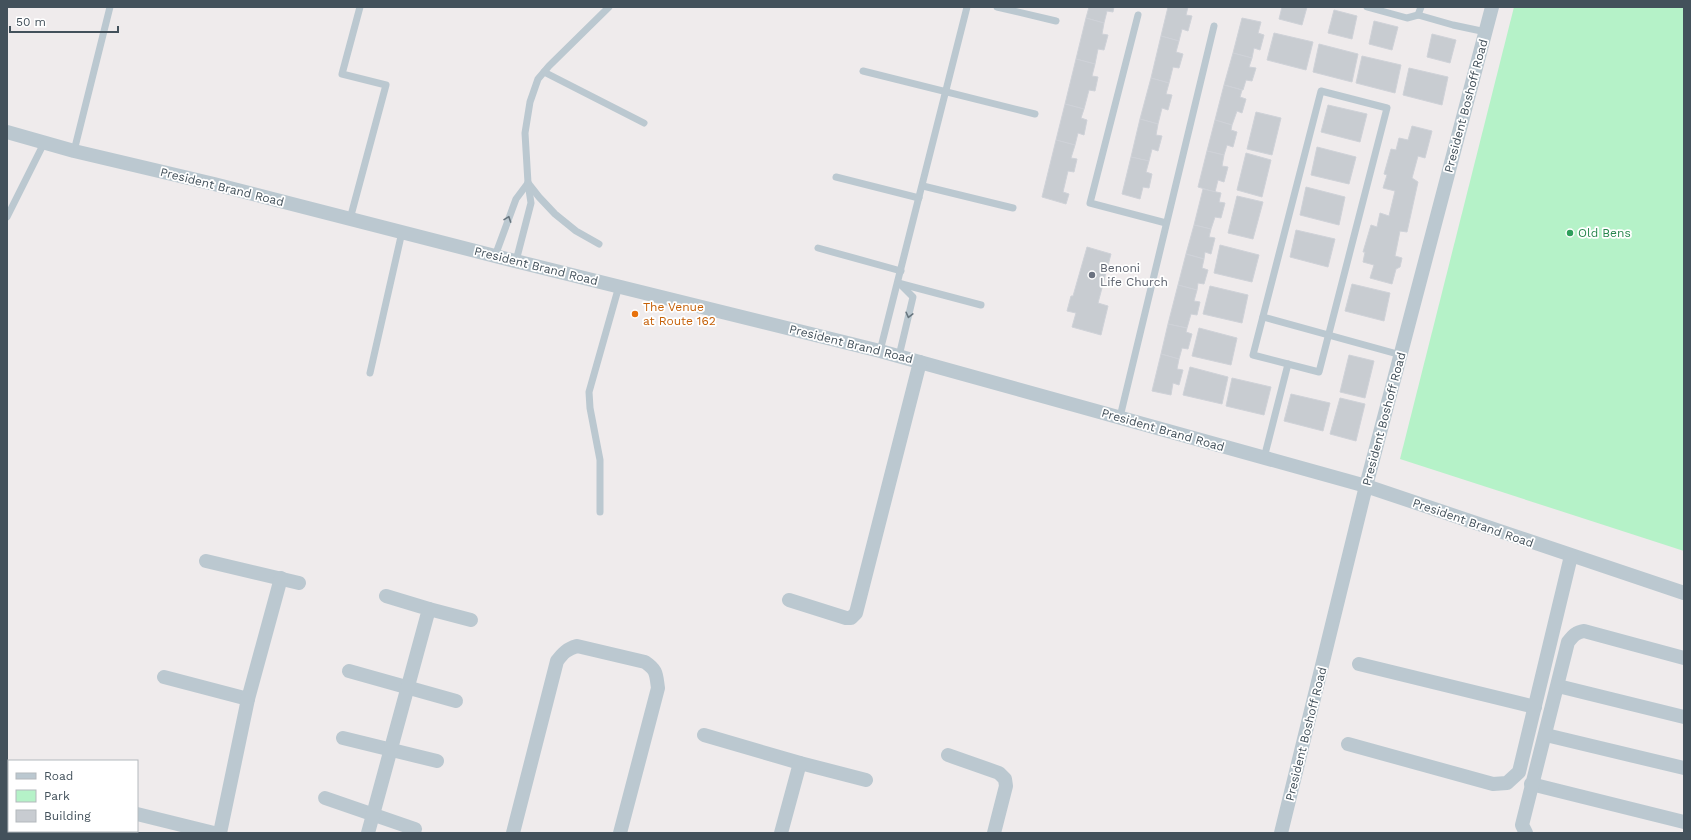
<svg xmlns="http://www.w3.org/2000/svg" width="1691" height="840" viewBox="0 0 1691 840" font-family="'Work Sans',sans-serif">
	<style>
		.education { fill: #e0dcde }
		.green { fill: #b5f2c8 }
		.building { fill: #c8ccd1; stroke: #cfd2d8 }
		.lines { fill: none; stroke-linecap: round; stroke-linejoin: round }
		.lane { stroke: #bbc8d0; stroke-width: 7 }
		.street { stroke: #bbc8d0; stroke-width: 14 }
		.oneway { stroke: #67757e }
		.leisure-dot { fill: #2e9e5b; stroke: #fff; stroke-width: 1.5 }
		.worship-dot { fill: #6b7280; stroke: #fff; stroke-width: 1.5 }
		.food-dot { fill: #e8710a; stroke: #fff; stroke-width: 1.5 }
		.labels { text-anchor: middle; stroke-width: 3.5; stroke-linejoin: round; paint-order: stroke }
		.street-label { font-size: 12px; fill: #43515b; stroke: #fff }
		.leisure-label { font-size: 12px; fill: #27864d; stroke: #fff; text-anchor: start }
		.worship-label { font-size: 12px; fill: #5b616d; stroke: #fff; text-anchor: start }
		.food-label { font-size: 12px; fill: #c56008; stroke: #fff; text-anchor: start }
	</style>
	<rect width="100%" height="100%" fill="#efebec"/>
	<polygon class="education" points="7,805 9,806 9,831 110,831 118,833 7,833"/>
	<polygon class="green" points="1514,7 1684,7 1684,551 1400,459"/>
	<g class="building">
		<polygon points="1089,7 1114,7 1113,12 1107,11 1104,23 1086,18"/>
		<polygon points="1168,7 1188,7 1186,15 1192,16 1188,31 1182,29 1179,41 1161,36"/>
		<polygon points="1282,7 1307,7 1302,25 1279,19"/>
		<polygon points="1334,10 1357,16 1352,39 1328,33"/>
		<polygon points="1086,18 1104,23 1102,34 1108,35 1104,50 1098,49 1095,64 1076,59"/>
		<polygon points="1242,18 1261,22 1258,33 1264,35 1260,50 1254,48 1252,58 1233,53"/>
		<polygon points="1374,21 1398,27 1392,50 1369,44"/>
		<polygon points="1274,33 1313,42 1306,70 1267,60"/>
		<polygon points="1432,34 1456,40 1450,63 1427,57"/>
		<polygon points="1161,36 1179,41 1176,52 1183,54 1179,68 1173,67 1169,83 1151,78"/>
		<polygon points="1319,44 1358,54 1352,82 1313,72"/>
		<polygon points="1233,53 1252,58 1249,67 1256,68 1252,81 1246,80 1243,90 1224,85"/>
		<polygon points="1362,56 1401,65 1395,93 1356,83"/>
		<polygon points="1076,59 1095,64 1092,76 1098,77 1095,91 1089,90 1084,109 1065,104"/>
		<polygon points="1409,68 1448,77 1442,105 1403,95"/>
		<polygon points="1151,78 1169,83 1166,94 1172,95 1168,110 1162,108 1158,124 1140,119"/>
		<polygon points="1224,85 1242,90 1240,97 1246,99 1242,113 1237,111 1232,125 1215,120"/>
		<polygon points="1065,104 1084,109 1081,118 1087,120 1084,135 1078,133 1075,145 1056,140"/>
		<polygon points="1328,105 1367,114 1360,142 1321,132"/>
		<polygon points="1256,112 1281,118 1272,155 1247,149"/>
		<polygon points="1140,119 1158,124 1156,135 1162,136 1158,151 1152,149 1149,161 1131,157"/>
		<polygon points="1215,120 1232,125 1231,130 1237,132 1233,147 1227,145 1224,155 1207,151"/>
		<polygon points="1412,126 1432,131 1425,158 1418,156 1412,178 1418,182 1407,232 1400,231 1395,256 1402,258 1400,267 1396,269 1392,284 1370,278 1374,265 1363,262 1365,252 1363,252 1371,225 1377,227 1380,213 1389,216 1395,191 1383,188 1387,175 1384,174 1391,149 1396,150 1399,138 1408,140"/>
		<polygon points="1056,140 1075,145 1071,158 1077,159 1074,172 1068,171 1063,192 1069,194 1066,204 1042,197"/>
		<polygon points="1317,147 1356,157 1349,184 1311,175"/>
		<polygon points="1207,151 1224,155 1222,166 1228,167 1224,182 1218,180 1215,192 1198,187"/>
		<polygon points="1246,153 1271,160 1262,197 1237,190"/>
		<polygon points="1131,157 1149,161 1146,172 1152,174 1149,188 1143,187 1140,199 1122,194"/>
		<polygon points="1306,187 1345,197 1339,225 1300,215"/>
		<polygon points="1203,189 1221,193 1219,202 1225,203 1221,218 1215,217 1211,229 1194,225"/>
		<polygon points="1237,196 1263,202 1253,239 1228,233"/>
		<polygon points="1194,225 1211,229 1209,237 1215,238 1211,254 1205,252 1204,259 1186,254"/>
		<polygon points="1296,230 1335,239 1328,267 1290,257"/>
		<polygon points="1220,245 1259,255 1252,282 1214,273"/>
		<polygon points="1087,247 1111,254 1098,303 1108,306 1101,335 1072,327 1076,313 1067,311 1071,296 1073,296"/>
		<polygon points="1186,254 1204,259 1202,268 1208,270 1204,284 1198,283 1197,290 1178,285"/>
		<polygon points="1352,284 1390,293 1384,321 1345,311"/>
		<polygon points="1178,285 1197,290 1194,301 1200,302 1197,315 1191,314 1187,328 1168,324"/>
		<polygon points="1210,286 1248,295 1242,323 1203,314"/>
		<polygon points="1168,324 1187,328 1186,332 1192,334 1188,349 1182,348 1179,359 1161,354"/>
		<polygon points="1199,328 1237,338 1231,365 1192,356"/>
		<polygon points="1161,354 1179,359 1177,369 1183,370 1179,385 1173,383 1171,395 1152,391"/>
		<polygon points="1349,355 1374,361 1365,398 1340,392"/>
		<polygon points="1190,367 1228,377 1222,404 1183,395"/>
		<polygon points="1232,378 1271,387 1264,415 1226,406"/>
		<polygon points="1291,394 1330,403 1323,431 1284,421"/>
		<polygon points="1340,398 1365,404 1356,441 1330,434"/>
	</g>
	<g class="lines">
		<g class="lane">
			<polyline points="997,7 1056,21"/>
			<polyline points="1367,7 1407,18 1418,15 1453,25 1486,32"/>
			<polyline points="1138,15 1090,203 1166,223"/>
			<polyline points="1418,15 1421,7"/>
			<polyline points="863,71 1035,114"/>
			<polyline points="544,72 644,123"/>
			<polygon points="1321,91 1387,108 1319,372 1253,355"/>
			<polyline points="74,151 110,7"/>
			<polyline points="836,177 919,198"/>
			<polyline points="923,186 1013,208"/>
			<polyline points="7,217 44,143"/>
			<polyline points="350,219 386,85 342,74 360,7"/>
			<polyline points="599,244 576,231 555,214 539,197 528,183 525,133 530,102 538,79 549,66 609,7"/>
			<polyline points="818,248 901,271"/>
			<polyline points="495,256 516,199 528,183"/>
			<polyline points="516,261 531,203 528,183"/>
			<polyline points="898,283 981,305"/>
			<polyline points="1263,317 1401,355"/>
			<polyline points="880,351 967,7"/>
			<polyline points="899,356 913,297 900,284"/>
			<polyline points="370,373 402,232"/>
			<polyline points="1120,417 1214,26"/>
			<polyline points="1264,458 1288,364"/>
			<polyline points="600,512 600,460 590,408 589,392 619,286"/>
		</g>
		<g class="street">
			<polyline points="7,132 74,151 214,184 495,256 880,351 1366,486 1684,593"/>
			<polyline points="206,561 299,583"/>
			<polyline points="789,600 846,618 851,618 856,613 920,362"/>
			<polyline points="429,609 471,620"/>
			<polyline points="1359,664 1535,707"/>
			<polyline points="349,671 456,701"/>
			<polyline points="164,677 248,699"/>
			<polyline points="1558,686 1684,717"/>
			<polyline points="704,735 800,763 866,780"/>
			<polyline points="1546,735 1684,768"/>
			<polyline points="343,738 437,761"/>
			<polyline points="1348,744 1493,784 1507,783 1519,772 1571,556"/>
			<polyline points="948,755 999,773 1005,779 1006,786 994,833"/>
			<polyline points="7,781 9,782"/>
			<polyline points="1531,784 1684,822"/>
			<polyline points="325,798 415,829"/>
			<polyline points="137,814 214,833"/>
			<polyline points="220,833 248,699 281,578"/>
			<polyline points="368,833 429,609 386,596"/>
			<path d="M513 833 557 661C563 653 567 649 577 646L645 662C657 670 656 674 658 688L620 833"/>
			<polyline points="781,833 800,763"/>
			<polyline points="1281,833 1366,486 1492,7"/>
			<path d="M1526 833 1522 825 1568 642C1573 636 1576 632 1584 631L1684 658"/>
		</g>
	</g>
	<defs><path id="oneway-chevron" d="M-2-3.5L2.5 0L-2 3.5" fill="none" stroke-width="1.6" stroke-linecap="round" stroke-linejoin="round"/></defs>
	<g class="oneway">
		<use href="#oneway-chevron" transform="translate(508 219) rotate(-70)"/>
		<use href="#oneway-chevron" transform="translate(909 315) rotate(104)"/>
	</g>
	<circle class="leisure-dot" cx="1570" cy="233" r="4"/>
	<circle class="worship-dot" cx="1092" cy="275" r="4"/>
	<circle class="food-dot" cx="635" cy="314" r="4"/>
	<g class="labels">
		<g class="street-label">
			<text transform="translate(1466 106) rotate(-75)" y="4">President Boshoff Road</text>
			<text transform="translate(222 187) rotate(14)" y="4">President Brand Road</text>
			<text transform="translate(536 266) rotate(14)" y="4">President Brand Road</text>
			<text transform="translate(851 344) rotate(14)" y="4">President Brand Road</text>
			<text transform="translate(1384 419) rotate(-75)" y="4">President Boshoff Road</text>
			<text transform="translate(1163 430) rotate(16)" y="4">President Brand Road</text>
			<text transform="translate(1473 523) rotate(19)" y="4">President Brand Road</text>
			<text transform="translate(1306 734) rotate(-76)" y="4">President Boshoff Road</text>
		</g>
		<g class="leisure-label">
			<text x="1578" y="237">Old Bens</text>
		</g>
		<g class="worship-label">
			<text x="1100" y="272">Benoni<tspan x="1100" dy="14">Life Church</tspan></text>
		</g>
		<g class="food-label">
			<text x="643" y="311">The Venue<tspan x="643" dy="14">at Route 162</tspan></text>
		</g>
	</g>
	<rect width="1691" height="840" fill="none" stroke="#43515b" stroke-width="16"/>
	<rect x="8" y="760" width="130" height="72" fill="#ffffff" stroke="#b4b9bd"/>
	<rect x="16" y="773" width="20" height="6" fill="#bbc8d0" stroke="#b4b9bd"/>
	<text x="44" y="780" font-size="12" fill="#43515b">Road</text>
	<rect x="16" y="790" width="20" height="12" fill="#b5f2c8" stroke="#b4b9bd"/>
	<text x="44" y="800" font-size="12" fill="#43515b">Park</text>
	<rect x="16" y="810" width="20" height="12" fill="#c8ccd1" stroke="#b4b9bd"/>
	<text x="44" y="820" font-size="12" fill="#43515b">Building</text>
	<path d="M10 26v6h108v-6" fill="none" stroke="#43515b" stroke-width="2"/>
	<text x="16" y="26" font-size="12" fill="#43515b" stroke="#ffffff" stroke-width="3" paint-order="stroke">50 m</text>
</svg>
